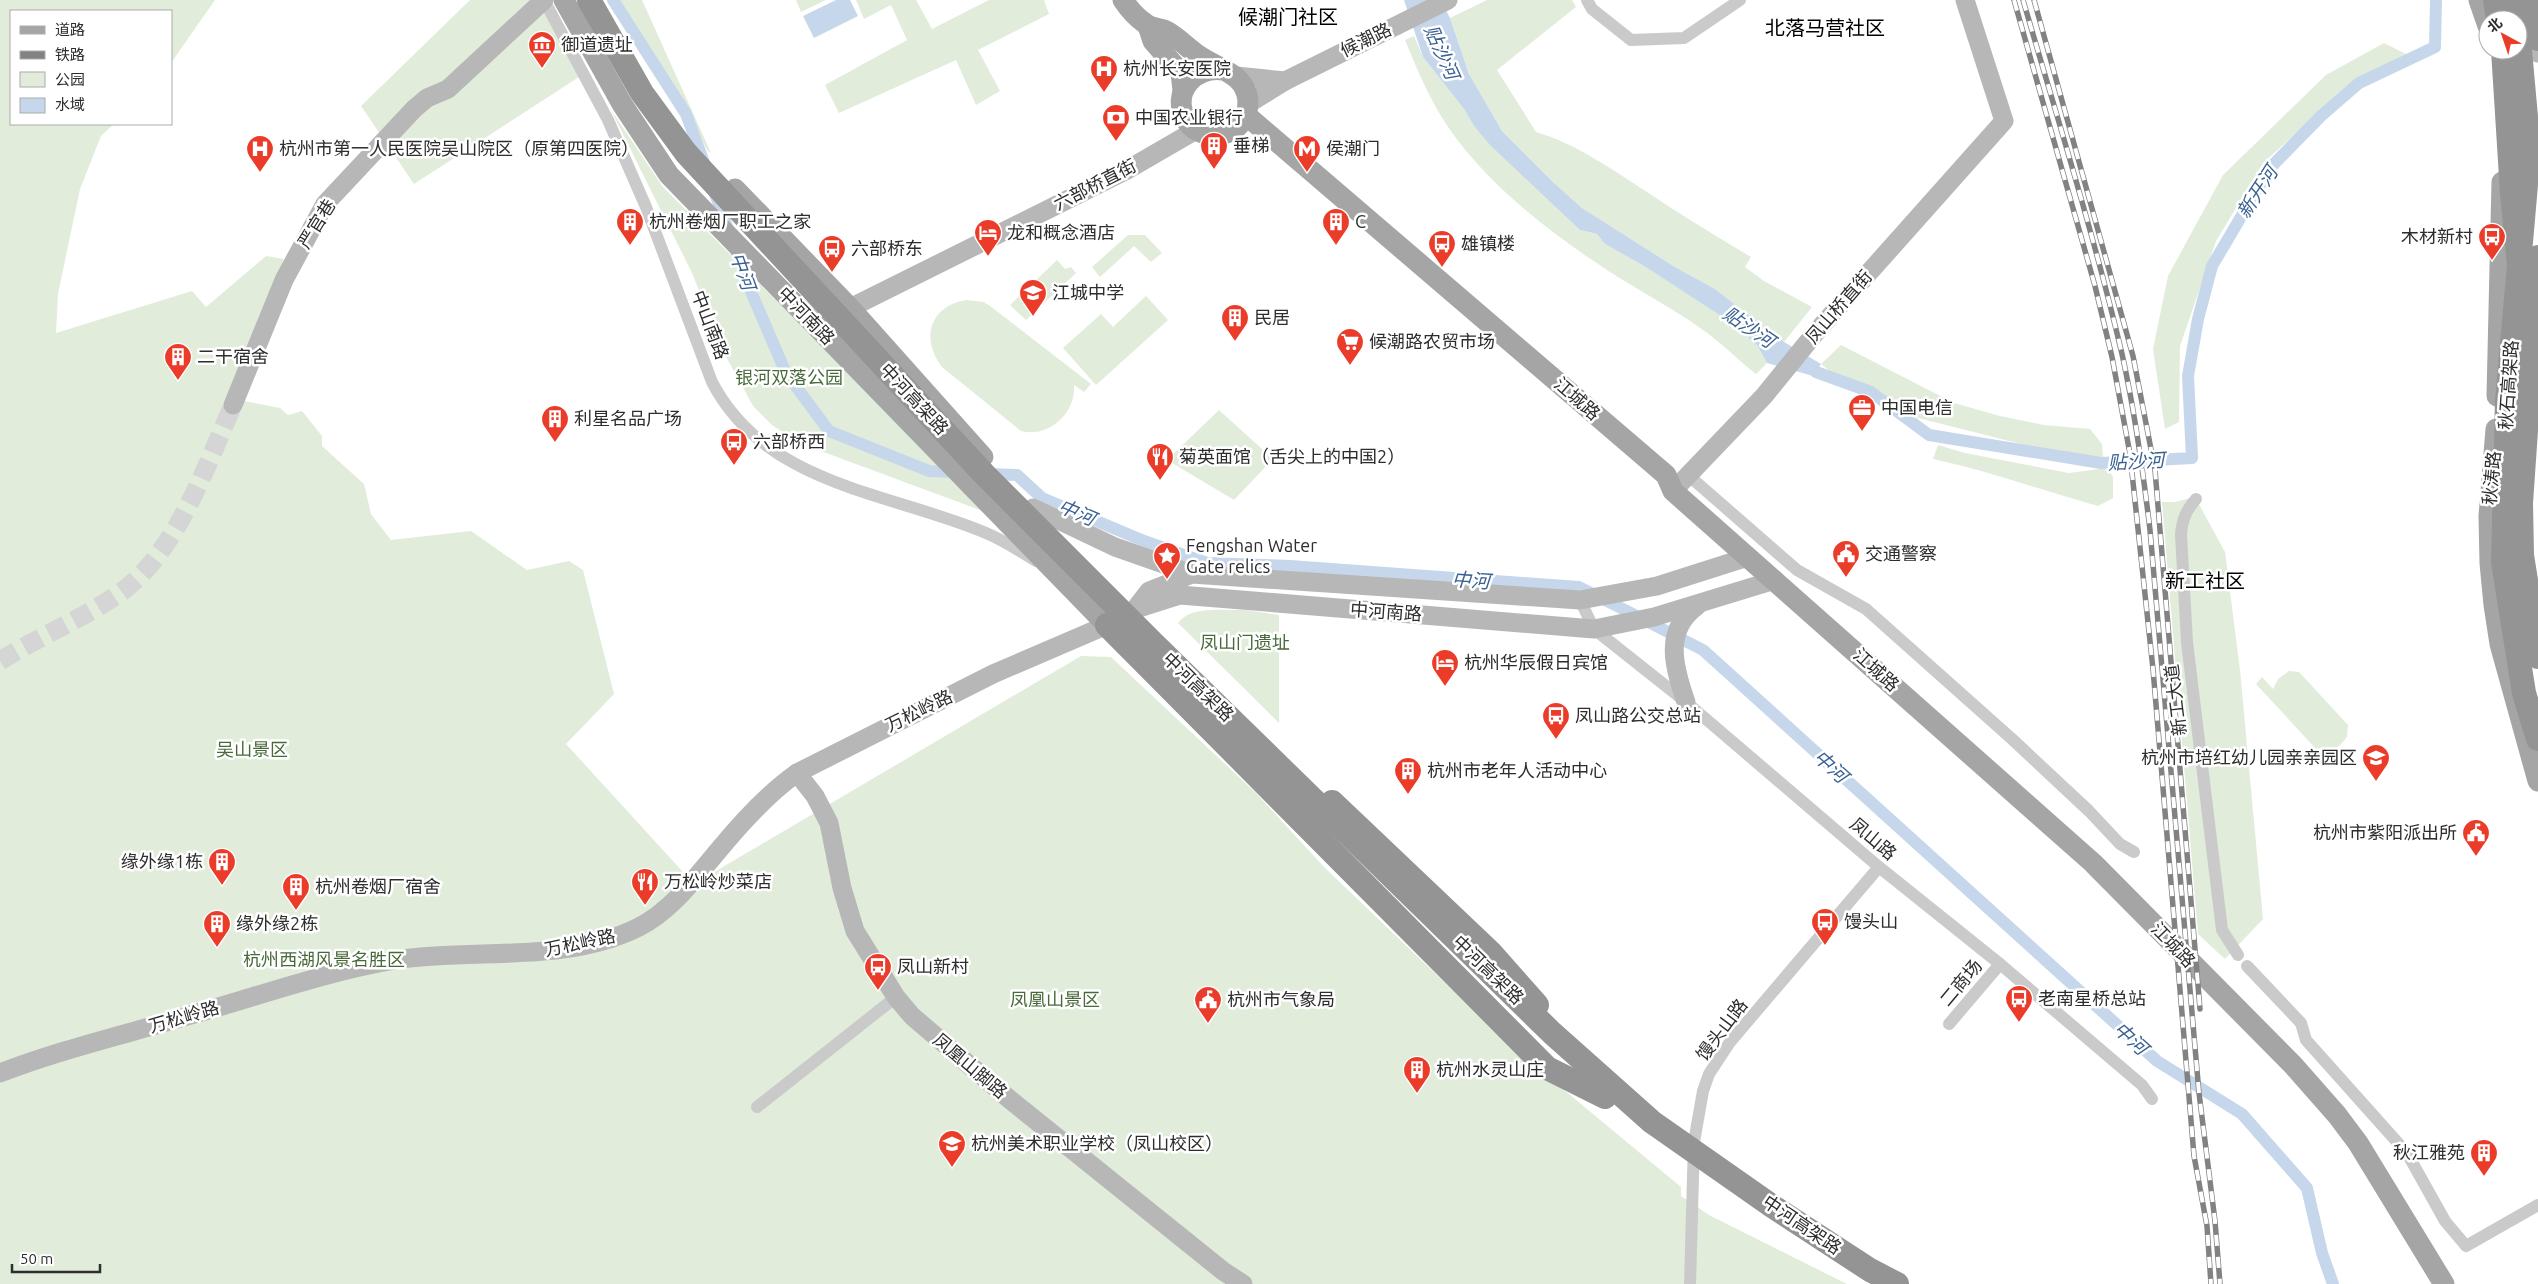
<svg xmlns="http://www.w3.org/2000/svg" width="2538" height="1284" viewBox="0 0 2538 1284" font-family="Ubuntu,'Noto Sans SC',sans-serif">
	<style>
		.green { fill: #e1ecda }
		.water { fill: #c6d7ec }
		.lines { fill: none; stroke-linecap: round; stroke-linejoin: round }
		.canal { stroke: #c6d7ec; stroke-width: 12 }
		.secondary-tunnel { stroke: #d5d5d5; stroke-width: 19; stroke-dasharray: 19 9; stroke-linecap: butt }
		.street { stroke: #cacaca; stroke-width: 12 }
		.secondary { stroke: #b7b7b7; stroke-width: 19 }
		.primary { stroke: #a5a5a5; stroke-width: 21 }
		.highway { stroke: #949494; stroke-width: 24 }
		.rail-casing { stroke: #828282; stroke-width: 5.5 }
		.rail { stroke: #fff; stroke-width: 4; stroke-dasharray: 11; stroke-linecap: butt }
		.highway-bridge { stroke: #949494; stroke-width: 24 }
		.labels { text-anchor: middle; stroke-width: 5; stroke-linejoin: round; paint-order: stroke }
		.street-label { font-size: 18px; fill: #2d2d2d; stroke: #fff }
		.poi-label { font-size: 18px; fill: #2d2d2d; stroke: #fff; text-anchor: start }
		.park-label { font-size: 18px; fill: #486a3a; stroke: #fff }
		.water-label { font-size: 19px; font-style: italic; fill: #396192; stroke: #fff }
		.quarter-label { font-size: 20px; fill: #000; stroke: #fff }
	</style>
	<rect width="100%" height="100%" fill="#fff"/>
	<g class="green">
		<polygon points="0,0 215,0 171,63 171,11 11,11 11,124 114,124 101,136 80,189 58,294 56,333 192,291 206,307 266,256 284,259 244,401 280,408 288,415 302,411 322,436 322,446 364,484 371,514 391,540 471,531 527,570 569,561 583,570 614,694 566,744 694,884 1081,656 1111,657 1256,793 1325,868 1511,1046 1681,1187 1681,1196 1709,1215 1847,1284 0,1284"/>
		<polygon points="470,0 545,0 582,75 414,184 361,106"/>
		<polygon points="618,0 642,0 711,153 707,150 673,83"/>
		<polygon points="796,0 826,0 801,12"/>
		<polygon points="856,0 916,0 932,29 989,0 1044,0 1049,14 978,50 1000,91 976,105 956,60 839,113 825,85 907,40 891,5 864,19"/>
		<path d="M1487 0H1572L1576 7 1497 70 1536 132C1577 144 1611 169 1647 192 1681 215 1716 236 1751 257L1745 267 1764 281 1812 307 1784 342 1715 289 1675 267 1582 208 1553 182 1502 131 1469 74 1450 18Z"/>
		<path d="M1414 36 1423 57 1464 109 1474 126 1580 230 1597 234 1605 244 1644 266 1724 318 1757 345 1767 363 1756 374C1740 362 1726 347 1710 335 1678 311 1641 292 1607 270 1552 234 1495 190 1456 138 1433 108 1419 74 1405 40Z"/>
		<polygon points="2384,43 2406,54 2353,82 2263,163 2216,241 2180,346 2179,422 2165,429 2153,349 2168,276 2223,175 2326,75"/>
		<polygon points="611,110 663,187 988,513 802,444 772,425 753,406 724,353 692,273"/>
		<polygon points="1128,235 1145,235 1162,253 1151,262 1134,246 1100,277 1092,267"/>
		<polygon points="1057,260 1065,269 1071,267 1076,273 1026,320 1010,305"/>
		<polygon points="1146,296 1168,320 1096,385 1063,348 1101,314 1113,327"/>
		<path d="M967 300 984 302 994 309 1091 384 1084 392 1074 385C1076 414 1048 438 1021 431L942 367C920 339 930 305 967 300Z"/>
		<polygon points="1841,345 1954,403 2000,416 2044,425 2090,429 2102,444 2103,459 2033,447 1914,417 1871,388 1835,375 1821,364"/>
		<polygon points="1219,410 1273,459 1234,500 1167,460"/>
		<path d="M1938 445 1965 453 2069 473 2107 468 2113 477V498L2098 506C2043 491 1989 471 1933 459Z"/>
		<polygon points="2195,497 2225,552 2240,670 2263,919 2225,959 2198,934 2162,502 2175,502"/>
		<path d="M1245 610 1279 615V723L1178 623C1192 605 1223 611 1245 610Z"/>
		<path d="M2289 671 2299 672 2348 725 2347 737C2340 746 2330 757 2318 751L2256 684 2262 677 2273 689 2278 679Z"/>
	</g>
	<g class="water">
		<polygon points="836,0 850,0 858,16 814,38 803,16"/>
		<polygon points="1404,0 1441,0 1450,18 1469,74 1502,131 1553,182 1582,208 1675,267 1715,289 1784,342 1821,364 1813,376 1767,363 1757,345 1724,318 1644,266 1605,244 1597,234 1580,230 1490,145 1474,126 1464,109 1423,57"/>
	</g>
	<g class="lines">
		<g class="canal">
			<polyline points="613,0 686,114 705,165"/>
			<polyline points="714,191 752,294 786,373 829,431 929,471 958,472"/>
			<polyline points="1803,362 1816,372 1871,392 1929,435 2101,463 2192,458 2188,376 2198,319 2212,266 2270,168 2321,116 2359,83 2435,47 2436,0"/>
			<polyline points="986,474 1017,475 1042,498 1144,541 1207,563 1290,566 1579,587 1623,609 1703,650 2157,1061 2242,1114 2307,1188 2322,1253 2333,1284"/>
		</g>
		<path class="secondary-tunnel" d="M0 661C38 637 80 620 117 595 176 555 205 468 233 405"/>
		<g class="street">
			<path d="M544 0 608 120 646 207 712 382C766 486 889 492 986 533 1003 540 1020 551 1036 561"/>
			<polyline points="1587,0 1592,9 1631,40 1684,38 1740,0"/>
			<polyline points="1688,475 1797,570 1866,609 2012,739 2089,811 2120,844 2134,852"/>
			<path d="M2196 499C2186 510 2182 520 2181 535L2187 642 2222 930 2238 955"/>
			<polyline points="1580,600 1594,629 1686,702 1879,867 2000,964 2142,1085 2152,1099"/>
			<polyline points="2247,966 2301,1023 2306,1040 2407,1153 2445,1221 2466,1246 2538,1205"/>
			<polyline points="1949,1024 2000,964"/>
			<polyline points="757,1107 896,997"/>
			<polyline points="1690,1284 1694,1142 1703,1091 1709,1074 1730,1042 1879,867"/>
		</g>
		<g class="secondary">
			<polyline points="2518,46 2538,53"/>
			<polyline points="1236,76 1285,81 1248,104"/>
			<polyline points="1285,81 1448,0"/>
			<polyline points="850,308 1127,170 1196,130"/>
			<polyline points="233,405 284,280 325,204 414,109 427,98 448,89 544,0"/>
			<polyline points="1673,491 1764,396 1816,332 2004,121 1965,0"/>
			<polyline points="1033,508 1115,547 1192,574 1580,600 1657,586 1748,557"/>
			<polyline points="1136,609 1180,595 1594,629 1654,617 1775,580"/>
			<path d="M1686 702C1674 668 1663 630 1697 606"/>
			<polyline points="797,773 815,796 829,823 842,888 855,931 896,997 912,1016 1008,1098 1223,1271 1243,1284"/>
			<path d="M0 1073C62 1049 127 1034 191 1015 259 996 325 972 395 960 476 947 563 965 639 927 672 910 695 878 718 851 741 823 767 794 797 773L993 674 1107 625 1135 609 1149 591 1192 574"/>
		</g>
		<g class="primary">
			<polyline points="564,0 622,104 669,175 1107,625"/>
			<path d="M1123 0C1129 9 1137 18 1146 24 1151 28 1158 28 1164 30 1176 35 1187 48 1198 55 1217 69 1246 73 1248 101 1248 110 1245 119 1239 125 1225 140 1197 138 1186 120 1171 92 1194 66 1223 70"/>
			<polyline points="2479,0 2488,26"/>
			<polyline points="1148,26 1153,41 1181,73 1183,90"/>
			<polyline points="1246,115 1666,475 1673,491 2093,863 2293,1065 2337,1115 2358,1143 2444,1284"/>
			<polyline points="735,189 850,308 983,457"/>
			<polyline points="2497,396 2502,182"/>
			<polyline points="2496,429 2489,516 2490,563 2494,605 2500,644 2538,781"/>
		</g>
		<g class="highway">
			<polyline points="2495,0 2498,20"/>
			<polyline points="2514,0 2517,20"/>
			<polyline points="2503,50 2512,193 2519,265 2507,400 2503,562 2524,693 2538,739"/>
			<polyline points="2538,257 2521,503 2522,555 2538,657"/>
			<polyline points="1107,625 1547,1068 1605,1097"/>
			<polyline points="1332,802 1491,953 1537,1005"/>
		</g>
		<defs>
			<g id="rail">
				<polyline points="2014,0 2095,286 2112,357 2130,454 2153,669 2194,1156 2207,1226 2211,1284"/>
				<path d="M2023 0C2057 117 2094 235 2122 354 2135 412 2143 471 2150 530L2199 1093 2215 1221 2220 1284"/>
				<polyline points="2034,0 2133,356 2155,470 2200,1009"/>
			</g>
		</defs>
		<use href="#rail" class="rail-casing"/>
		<use href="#rail" class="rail"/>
		<g class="highway-bridge">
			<polyline points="589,0 642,93 686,153 984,474 1153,643 1552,1033 1652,1122 1772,1206 1870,1270 1897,1284"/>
			<polyline points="2532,0 2538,39"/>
			<polyline points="2518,28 2529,150 2519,265"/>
		</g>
	</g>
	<defs>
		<symbol id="museum-pin" viewBox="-11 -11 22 30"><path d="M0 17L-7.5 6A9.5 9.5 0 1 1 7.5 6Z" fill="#eb3b29" stroke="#fff"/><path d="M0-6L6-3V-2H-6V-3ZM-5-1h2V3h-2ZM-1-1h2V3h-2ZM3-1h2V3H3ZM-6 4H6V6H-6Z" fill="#fff"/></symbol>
		<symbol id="hospital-pin" viewBox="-11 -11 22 30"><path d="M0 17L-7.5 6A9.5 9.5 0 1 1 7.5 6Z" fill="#eb3b29" stroke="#fff"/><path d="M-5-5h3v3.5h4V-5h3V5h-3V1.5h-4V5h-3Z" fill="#fff"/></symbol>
		<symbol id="bank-pin" viewBox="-11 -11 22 30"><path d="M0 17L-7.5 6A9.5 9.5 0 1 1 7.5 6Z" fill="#eb3b29" stroke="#fff"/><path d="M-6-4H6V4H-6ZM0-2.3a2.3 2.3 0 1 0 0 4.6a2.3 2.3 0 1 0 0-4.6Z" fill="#fff"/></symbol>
		<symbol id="building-pin" viewBox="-11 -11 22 30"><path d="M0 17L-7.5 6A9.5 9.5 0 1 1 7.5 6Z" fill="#eb3b29" stroke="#fff"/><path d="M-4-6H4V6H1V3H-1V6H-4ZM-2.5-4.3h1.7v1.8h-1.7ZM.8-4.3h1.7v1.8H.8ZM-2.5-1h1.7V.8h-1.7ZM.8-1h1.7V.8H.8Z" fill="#fff"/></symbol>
		<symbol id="metro-pin" viewBox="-11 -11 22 30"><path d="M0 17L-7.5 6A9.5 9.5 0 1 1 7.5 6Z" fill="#eb3b29" stroke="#fff"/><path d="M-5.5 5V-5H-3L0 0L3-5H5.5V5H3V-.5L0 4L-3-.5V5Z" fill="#fff"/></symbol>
		<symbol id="hotel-pin" viewBox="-11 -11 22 30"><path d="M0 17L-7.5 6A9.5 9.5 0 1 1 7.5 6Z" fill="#eb3b29" stroke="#fff"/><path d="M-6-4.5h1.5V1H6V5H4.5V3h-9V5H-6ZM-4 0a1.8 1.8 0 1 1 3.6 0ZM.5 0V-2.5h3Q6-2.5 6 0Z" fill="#fff"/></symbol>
		<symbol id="bus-pin" viewBox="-11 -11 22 30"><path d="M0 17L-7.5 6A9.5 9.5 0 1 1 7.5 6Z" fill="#eb3b29" stroke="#fff"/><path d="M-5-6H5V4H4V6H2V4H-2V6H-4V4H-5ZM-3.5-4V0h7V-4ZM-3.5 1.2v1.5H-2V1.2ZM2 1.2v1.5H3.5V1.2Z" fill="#fff"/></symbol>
		<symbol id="school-pin" viewBox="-11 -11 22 30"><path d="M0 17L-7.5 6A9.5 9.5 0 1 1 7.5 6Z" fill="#eb3b29" stroke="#fff"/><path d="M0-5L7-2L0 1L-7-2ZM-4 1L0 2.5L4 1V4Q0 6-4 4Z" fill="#fff"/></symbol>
		<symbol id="supermarket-pin" viewBox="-11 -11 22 30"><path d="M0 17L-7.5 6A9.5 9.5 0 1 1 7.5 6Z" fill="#eb3b29" stroke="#fff"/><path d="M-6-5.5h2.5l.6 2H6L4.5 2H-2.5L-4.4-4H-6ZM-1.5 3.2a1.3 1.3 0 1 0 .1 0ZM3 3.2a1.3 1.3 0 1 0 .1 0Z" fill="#fff"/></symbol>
		<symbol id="office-pin" viewBox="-11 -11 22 30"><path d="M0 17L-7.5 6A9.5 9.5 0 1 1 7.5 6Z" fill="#eb3b29" stroke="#fff"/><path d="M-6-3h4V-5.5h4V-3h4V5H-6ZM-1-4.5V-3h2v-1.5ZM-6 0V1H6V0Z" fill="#fff"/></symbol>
		<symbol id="restaurant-pin" viewBox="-11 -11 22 30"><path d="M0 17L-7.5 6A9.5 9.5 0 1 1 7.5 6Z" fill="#eb3b29" stroke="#fff"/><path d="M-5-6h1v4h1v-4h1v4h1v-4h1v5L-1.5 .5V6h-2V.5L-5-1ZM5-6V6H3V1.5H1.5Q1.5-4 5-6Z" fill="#fff"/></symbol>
		<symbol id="civic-pin" viewBox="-11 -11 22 30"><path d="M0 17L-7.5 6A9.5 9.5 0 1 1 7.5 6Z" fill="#eb3b29" stroke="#fff"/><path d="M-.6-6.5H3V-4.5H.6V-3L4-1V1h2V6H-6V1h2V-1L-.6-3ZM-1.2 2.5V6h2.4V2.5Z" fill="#fff"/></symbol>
		<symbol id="sight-pin" viewBox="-11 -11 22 30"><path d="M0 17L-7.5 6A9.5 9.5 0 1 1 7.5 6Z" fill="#eb3b29" stroke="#fff"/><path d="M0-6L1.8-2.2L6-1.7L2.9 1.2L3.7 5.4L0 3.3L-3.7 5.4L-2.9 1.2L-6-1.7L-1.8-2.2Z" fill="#fff"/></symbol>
	</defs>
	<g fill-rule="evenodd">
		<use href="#museum-pin" x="526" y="29" width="32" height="43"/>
		<use href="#hospital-pin" x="1088" y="53" width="32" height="43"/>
		<use href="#bank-pin" x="1100" y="102" width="32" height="43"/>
		<use href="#building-pin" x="1198" y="130" width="32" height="43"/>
		<use href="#hospital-pin" x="244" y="133" width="32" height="43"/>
		<use href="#metro-pin" x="1291" y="133" width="32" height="43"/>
		<use href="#building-pin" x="614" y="206" width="32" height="43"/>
		<use href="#building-pin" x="1320" y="206" width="32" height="43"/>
		<use href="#hotel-pin" x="972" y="217" width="32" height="43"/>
		<use href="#bus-pin" x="2476" y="221" width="32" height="43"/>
		<use href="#bus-pin" x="1426" y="228" width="32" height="43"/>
		<use href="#bus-pin" x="816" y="233" width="32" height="43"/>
		<use href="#school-pin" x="1017" y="277" width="32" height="43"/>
		<use href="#building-pin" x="1219" y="302" width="32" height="43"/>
		<use href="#supermarket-pin" x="1334" y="326" width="32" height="43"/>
		<use href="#building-pin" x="162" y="341" width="32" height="43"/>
		<use href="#office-pin" x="1846" y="392" width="32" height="43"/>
		<use href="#building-pin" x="539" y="403" width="32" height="43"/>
		<use href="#bus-pin" x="718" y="426" width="32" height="43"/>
		<use href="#restaurant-pin" x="1144" y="441" width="32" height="43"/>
		<use href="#civic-pin" x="1830" y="538" width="32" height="43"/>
		<use href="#sight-pin" x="1151" y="540" width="32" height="43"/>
		<use href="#hotel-pin" x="1429" y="647" width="32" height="43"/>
		<use href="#bus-pin" x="1540" y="700" width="32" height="43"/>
		<use href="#school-pin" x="2360" y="742" width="32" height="43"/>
		<use href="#building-pin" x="1392" y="755" width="32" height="43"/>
		<use href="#civic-pin" x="2460" y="817" width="32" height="43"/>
		<use href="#building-pin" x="206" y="846" width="32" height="43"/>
		<use href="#restaurant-pin" x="629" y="866" width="32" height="43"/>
		<use href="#building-pin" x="280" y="871" width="32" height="43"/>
		<use href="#bus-pin" x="1809" y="906" width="32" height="43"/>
		<use href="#building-pin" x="201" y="908" width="32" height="43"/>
		<use href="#bus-pin" x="862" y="951" width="32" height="43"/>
		<use href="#bus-pin" x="2003" y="983" width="32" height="43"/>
		<use href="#civic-pin" x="1192" y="984" width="32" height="43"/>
		<use href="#building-pin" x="1401" y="1054" width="32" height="43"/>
		<use href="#school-pin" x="936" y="1128" width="32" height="43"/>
		<use href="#building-pin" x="2468" y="1137" width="32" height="43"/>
	</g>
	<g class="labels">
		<g class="street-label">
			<text transform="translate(1366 40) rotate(-26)" y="6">候潮路</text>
			<text transform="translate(1095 185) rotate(-27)" y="6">六部桥直街</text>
			<text transform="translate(317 224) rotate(-58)" y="6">严官巷</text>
			<text transform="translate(1839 307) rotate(-49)" y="6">凤山桥直街</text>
			<text transform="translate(806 316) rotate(46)" y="6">中河南路</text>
			<text transform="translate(710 325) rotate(69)" y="6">中山南路</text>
			<text transform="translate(2509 385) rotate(-86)" y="6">秋石高架路</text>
			<text transform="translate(914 399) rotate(47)" y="6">中河高架路</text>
			<text transform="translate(1577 399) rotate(41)" y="6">江城路</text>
			<text transform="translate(2492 478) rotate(-85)" y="6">秋涛路</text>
			<text transform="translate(1386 612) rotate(4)" y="6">中河南路</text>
			<text transform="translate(1876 670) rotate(42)" y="6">江城路</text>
			<text transform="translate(1198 687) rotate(44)" y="6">中河高架路</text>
			<text transform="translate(2176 700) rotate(-97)" y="6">新工大道</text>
			<text transform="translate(919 711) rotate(-26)" y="6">万松岭路</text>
			<text transform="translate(1873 839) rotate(40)" y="6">凤山路</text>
			<text transform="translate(580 943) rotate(-12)" y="6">万松岭路</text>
			<text transform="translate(2173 945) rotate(46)" y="6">江城路</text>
			<text transform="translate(1488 970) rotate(44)" y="6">中河高架路</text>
			<text transform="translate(1961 983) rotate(-50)" y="6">二商场</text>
			<text transform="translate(184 1017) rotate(-16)" y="6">万松岭路</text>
			<text transform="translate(1722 1030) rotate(-53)" y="6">馒头山路</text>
			<text transform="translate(970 1066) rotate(40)" y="6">凤凰山脚路</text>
			<text transform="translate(1802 1225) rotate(34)" y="6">中河高架路</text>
		</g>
		<g class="poi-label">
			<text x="561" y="51">御道遗址</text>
			<text x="1123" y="75">杭州长安医院</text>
			<text x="1135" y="124">中国农业银行</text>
			<text x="1233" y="152">垂梯</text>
			<text x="279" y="155">杭州市第一人民医院吴山院区（原第四医院）</text>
			<text x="1326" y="155">侯潮门</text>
			<text x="649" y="228">杭州卷烟厂职工之家</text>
			<text x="1355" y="228">C</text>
			<text x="1007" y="239">龙和概念酒店</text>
			<text x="2473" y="243" text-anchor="end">木材新村</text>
			<text x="1461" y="250">雄镇楼</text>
			<text x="851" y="255">六部桥东</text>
			<text x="1052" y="299">江城中学</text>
			<text x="1254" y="324">民居</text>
			<text x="1369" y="348">候潮路农贸市场</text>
			<text x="197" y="363">二干宿舍</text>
			<text x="1881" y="414">中国电信</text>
			<text x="574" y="425">利星名品广场</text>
			<text x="753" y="448">六部桥西</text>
			<text x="1179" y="463">菊英面馆（舌尖上的中国2）</text>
			<text x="1186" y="552">Fengshan Water<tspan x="1186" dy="21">Gate relics</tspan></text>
			<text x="1865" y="560">交通警察</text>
			<text x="1464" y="669">杭州华辰假日宾馆</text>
			<text x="1575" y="722">凤山路公交总站</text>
			<text x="2357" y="764" text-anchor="end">杭州市培红幼儿园亲亲园区</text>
			<text x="1427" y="777">杭州市老年人活动中心</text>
			<text x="2457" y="839" text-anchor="end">杭州市紫阳派出所</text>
			<text x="203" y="868" text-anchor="end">缘外缘1栋</text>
			<text x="664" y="888">万松岭炒菜店</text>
			<text x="315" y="893">杭州卷烟厂宿舍</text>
			<text x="1844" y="928">馒头山</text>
			<text x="236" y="930">缘外缘2栋</text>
			<text x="897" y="973">凤山新村</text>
			<text x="2038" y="1005">老南星桥总站</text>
			<text x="1227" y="1006">杭州市气象局</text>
			<text x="1436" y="1076">杭州水灵山庄</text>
			<text x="971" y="1150">杭州美术职业学校（凤山校区）</text>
			<text x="2465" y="1159" text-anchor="end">秋江雅苑</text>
		</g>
		<g class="park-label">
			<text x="789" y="384">银河双落公园</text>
			<text x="1245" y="649">凤山门遗址</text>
			<text x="252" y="756">吴山景区</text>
			<text x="324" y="966">杭州西湖风景名胜区</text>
			<text x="1055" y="1006">凤凰山景区</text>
		</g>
		<g class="water-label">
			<text transform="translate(1442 52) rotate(66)" y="7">贴沙河</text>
			<text transform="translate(2257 192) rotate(-57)" y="7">新开河</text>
			<text transform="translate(743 271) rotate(70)" y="7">中河</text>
			<text transform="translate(1749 327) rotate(34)" y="7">贴沙河</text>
			<text transform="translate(2136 461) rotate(-3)" y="7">贴沙河</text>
			<text transform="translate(1077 512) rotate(23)" y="7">中河</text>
			<text transform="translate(1471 580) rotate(4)" y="7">中河</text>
			<text transform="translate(1831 766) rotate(42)" y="7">中河</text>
			<text transform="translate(2131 1038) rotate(42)" y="7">中河</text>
		</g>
		<g class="quarter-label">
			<text x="1288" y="24">候潮门社区</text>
			<text x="1825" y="35">北落马营社区</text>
			<text x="2205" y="588">新工社区</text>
		</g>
	</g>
	<rect x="10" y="10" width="162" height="115" fill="#ffffff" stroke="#ababab"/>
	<rect x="20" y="26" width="25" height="8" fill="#a5a5a5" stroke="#ababab"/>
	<text x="55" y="35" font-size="15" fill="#2d2d2d">道路</text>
	<rect x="20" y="51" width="25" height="8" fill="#828282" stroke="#ababab"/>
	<text x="55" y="60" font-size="15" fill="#2d2d2d">铁路</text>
	<rect x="20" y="72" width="25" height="15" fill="#e1ecda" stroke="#ababab"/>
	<text x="55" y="85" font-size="15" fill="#2d2d2d">公园</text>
	<rect x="20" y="98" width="25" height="15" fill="#c6d7ec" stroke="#ababab"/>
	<text x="55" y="110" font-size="15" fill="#2d2d2d">水域</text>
	<g transform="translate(2503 35) rotate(320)"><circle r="24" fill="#ffffff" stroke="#ababab"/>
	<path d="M0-4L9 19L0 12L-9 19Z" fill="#eb3b29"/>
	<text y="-8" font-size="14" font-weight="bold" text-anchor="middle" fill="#2d2d2d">北</text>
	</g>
	<path d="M12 1264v8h88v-8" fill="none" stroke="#2d2d2d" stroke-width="2.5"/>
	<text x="20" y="1264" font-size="15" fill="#2d2d2d" stroke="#ffffff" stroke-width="4" paint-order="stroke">50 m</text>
</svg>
